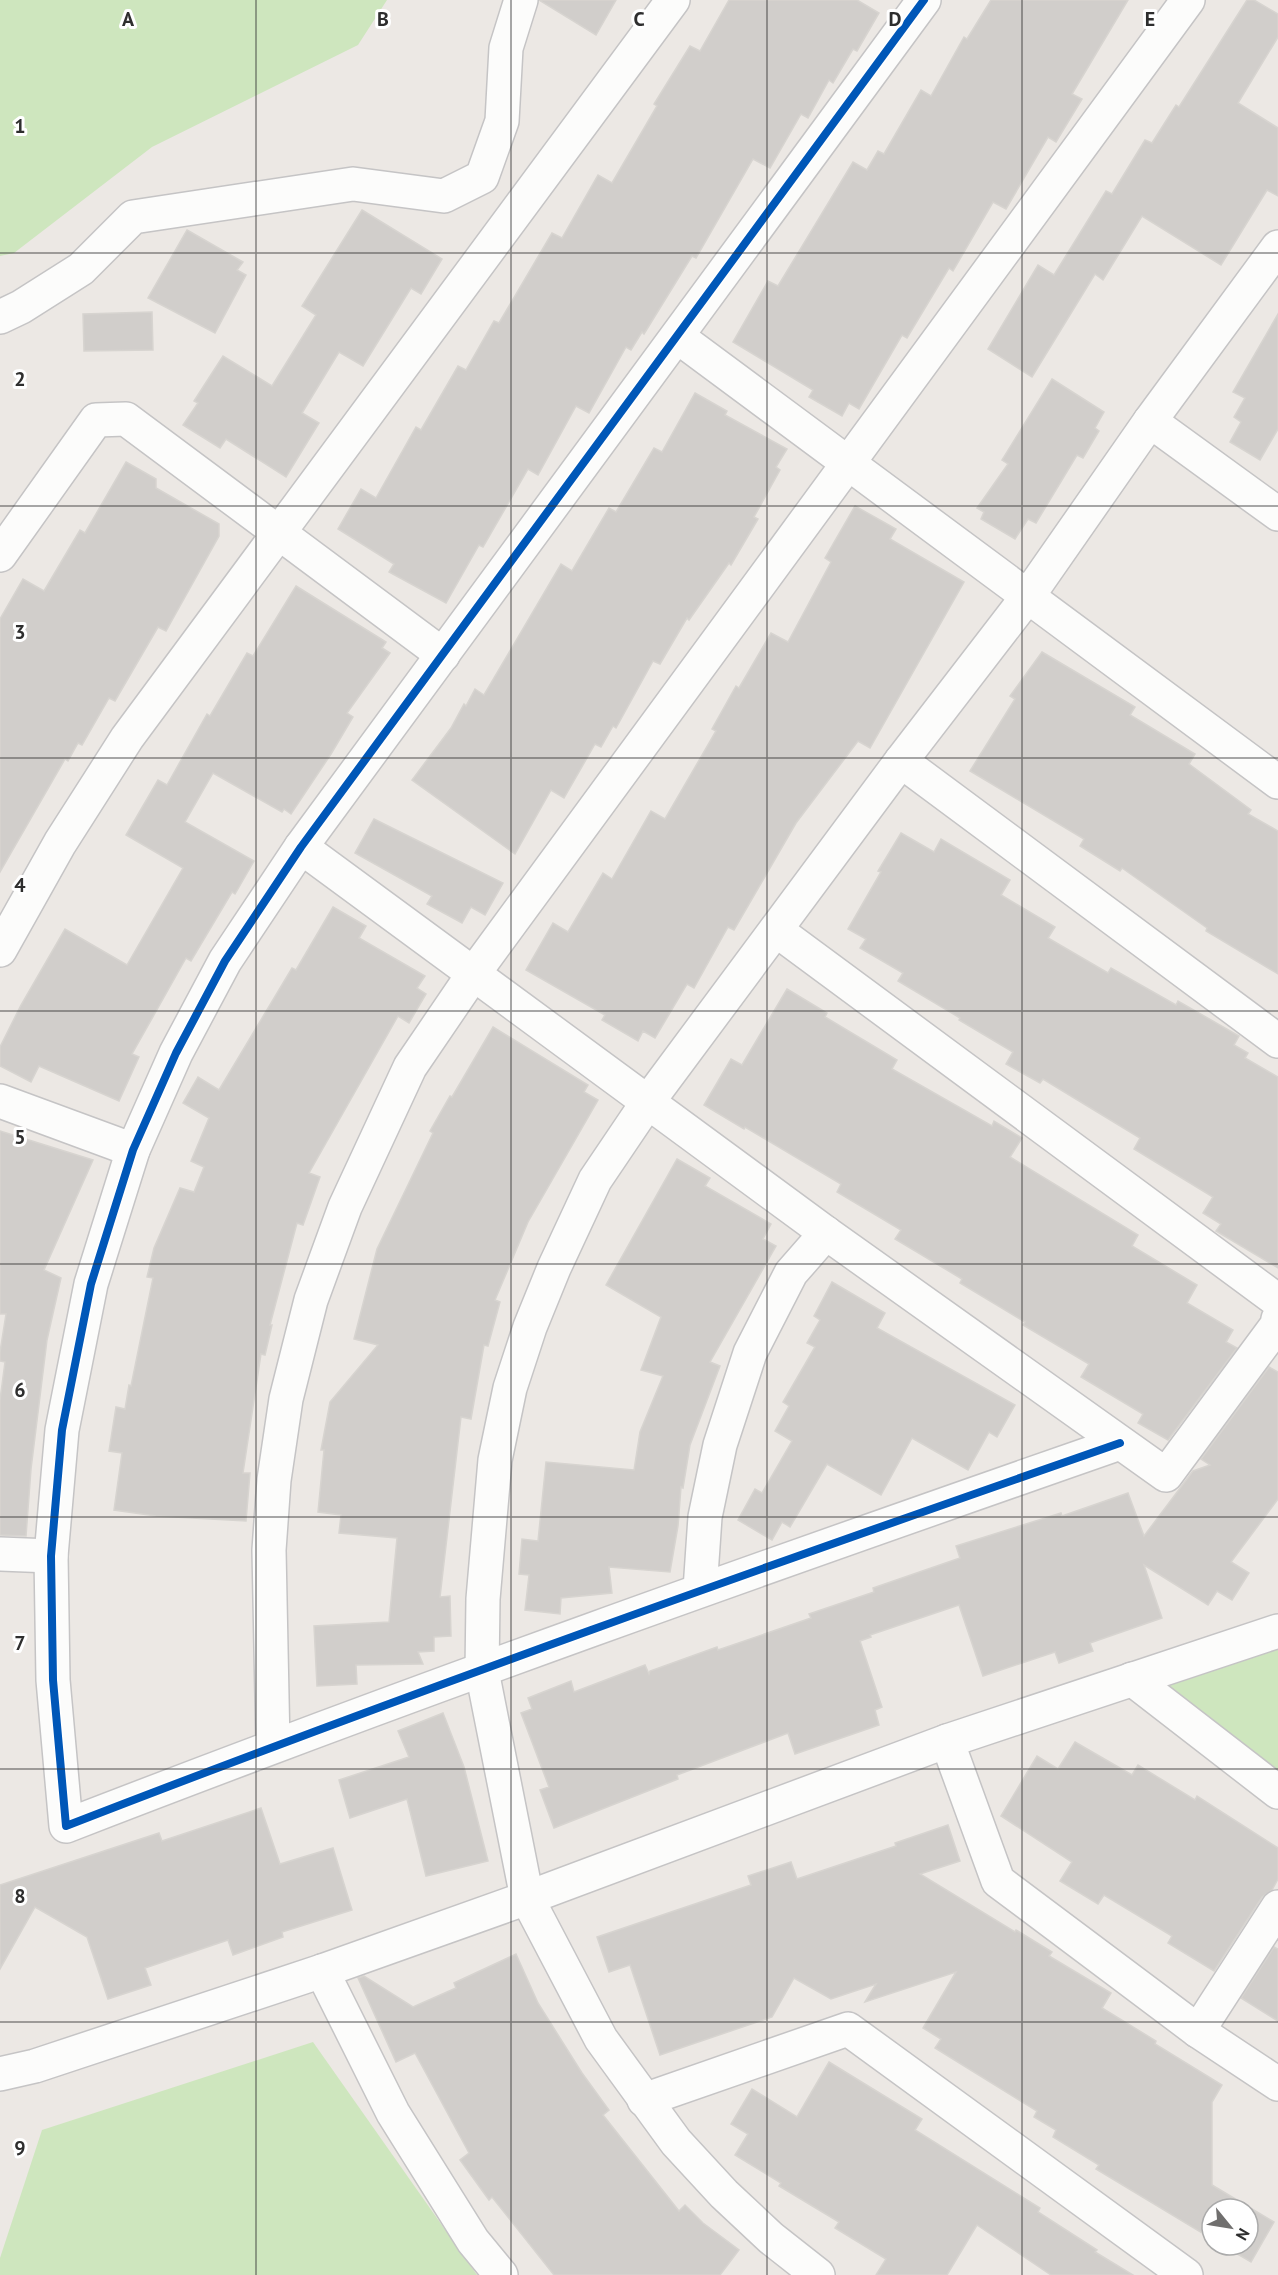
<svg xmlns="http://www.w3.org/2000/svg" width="1278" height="2275" viewBox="0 0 1278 2275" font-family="'PT Sans',sans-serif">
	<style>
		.green { fill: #cee6be }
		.building { fill: #d1cecb; stroke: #d7d4d0; stroke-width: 1.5 }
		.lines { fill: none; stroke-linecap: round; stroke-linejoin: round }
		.minor-casing { stroke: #c5c4c5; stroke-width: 36 }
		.minor { stroke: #fcfcfb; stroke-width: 33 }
		.cycleway-casing { stroke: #fff; stroke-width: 11 }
		.cycleway { stroke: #0057b8; stroke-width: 8 }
		.grid { fill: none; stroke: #2e2e2e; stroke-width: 1.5; stroke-opacity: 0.55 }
		.grid-label { font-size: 20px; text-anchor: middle; font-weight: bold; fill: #2e2e2e; stroke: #fff; stroke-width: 6; stroke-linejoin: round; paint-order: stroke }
	</style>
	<rect width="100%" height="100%" fill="#ece8e4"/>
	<g class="green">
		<polygon points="0,0 387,0 358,45 152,147 14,253 0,256"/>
		<polygon points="1278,1631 1278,1788 1132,1679"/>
		<polygon points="313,2042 477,2275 0,2275 0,2258 42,2130"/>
	</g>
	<g class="building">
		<polygon points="539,0 616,0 596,35"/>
		<polygon points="729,0 857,0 879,13 857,51 853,49 833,83 829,80 808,118 801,114 770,168 753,159 696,258 692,256 644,334 642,332 631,350 626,347 589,413 576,406 538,475 528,469 483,547 479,545 446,603 389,572 394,564 338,529 361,489 376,498 416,427 421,430 458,366 466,370 494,321 499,323 552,233 562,238 598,175 612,183 657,106 654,104 690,46 700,51"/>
		<polygon points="991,0 1128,0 1072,94 1082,99 1056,142 1048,137 1006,209 993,202 953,271 949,268 907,338 902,335 859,409 849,403 842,416 809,397 813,390 733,342 768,281 778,286 853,162 867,170 878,151 884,154 921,90 931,96 964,37 967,39"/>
		<polygon points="1247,0 1254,0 1278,14 1278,37 1238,103 1278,128 1278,196 1267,190 1221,265 1142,216 1103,280 1095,274 1032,377 988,349 1038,265 1054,275 1106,191 1112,194 1145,140 1152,143 1176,105 1179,107"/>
		<polygon points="362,210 442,259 421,294 411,288 363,366 339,352 302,413 319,423 286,477 226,439 220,448 183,425 198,403 194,401 223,356 272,386 316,315 302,306"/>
		<polygon points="187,230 243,262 237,270 246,275 215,333 148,298"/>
		<polygon points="152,312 153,350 84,351 83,314"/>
		<polygon points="1278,314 1278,429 1260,460 1230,442 1241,422 1234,417 1245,398 1233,392"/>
		<polygon points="1052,379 1104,412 1095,428 1099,431 1083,458 1077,455 1036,523 1028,519 1015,539 981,519 984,512 977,508 1008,464 1002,460"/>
		<polygon points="695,393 727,411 725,415 787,449 776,467 780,470 754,517 758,519 731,565 729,563 689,620 687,618 660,664 653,661 616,728 613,726 601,747 595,744 564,798 551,790 515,854 412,780 451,728 464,704 466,706 475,689 484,695 561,564 572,571 609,508 616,512 654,448 662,452"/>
		<polygon points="126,462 156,479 156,488 219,524 219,536 166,631 158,627 115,701 109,698 82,745 78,743 68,761 65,759 0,872 0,619 23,579 44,591 80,530 85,533"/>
		<polygon points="855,506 896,529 890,539 964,582 870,748 858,741 796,823 734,930 728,927 694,988 687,984 655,1038 643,1031 638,1041 602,1020 605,1015 526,970 553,923 568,932 603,873 612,879 651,811 665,819 716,731 712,729 736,686 739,688 771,633 788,642 831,562 825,558"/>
		<polygon points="296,586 386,642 382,648 390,653 347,713 353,717 331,754 291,814 284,809 282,812 213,773 185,822 254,861 235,894 232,892 191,961 186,958 132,1054 139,1057 119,1101 39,1066 31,1082 0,1066 0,1047 21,1005 65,929 127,965 183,868 126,835 158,780 167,785 207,714 210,716 247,653 253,656"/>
		<polygon points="1042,652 1135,707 1130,715 1195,754 1189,764 1251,810 1248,814 1278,831 1278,974 1206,931 1207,928 1122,868 1120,871 1080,846 1084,839 970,771 1015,699 1010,696"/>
		<polygon points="374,819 503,883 485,915 471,907 462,923 427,904 432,896 355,853"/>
		<polygon points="901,833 934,852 941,839 1010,880 1001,895 1055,927 1048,938 1108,973 1111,968 1176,1005 1178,1001 1239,1036 1234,1045 1248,1053 1245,1058 1278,1077 1278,1268 1216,1231 1221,1224 1203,1213 1213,1197 1134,1149 1140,1138 1043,1079 1040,1083 1006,1064 1013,1052 959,1020 960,1018 898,981 903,973 860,948 866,939 848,929 881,872 878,871"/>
		<polygon points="333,907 366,926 359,938 425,976 417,988 426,994 409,1023 398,1016 309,1173 320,1177 303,1225 297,1223 270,1325 272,1325 265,1355 261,1354 243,1473 250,1473 246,1521 156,1516 114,1510 122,1453 109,1451 116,1407 125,1409 129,1385 131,1386 153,1278 147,1277 154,1248 180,1188 194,1192 204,1167 191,1161 209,1118 183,1103 198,1077 219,1090 292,968 296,970"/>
		<polygon points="787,989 827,1013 825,1017 897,1060 892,1069 992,1126 994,1121 1022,1138 1010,1157 1138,1235 1132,1246 1197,1285 1187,1303 1233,1330 1226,1342 1237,1348 1168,1440 1138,1423 1143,1414 1081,1377 1089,1364 1023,1325 1025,1322 960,1283 962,1279 895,1239 901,1230 837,1192 841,1184 745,1127 744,1129 704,1105 731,1059 742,1065"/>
		<polygon points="493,1027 588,1085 584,1092 598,1100 528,1222 495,1300 500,1302 488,1346 484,1345 471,1419 461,1417 440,1597 450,1596 451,1636 434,1637 434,1651 418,1652 423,1664 356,1665 357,1684 317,1686 314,1626 389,1622 397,1538 339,1533 341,1515 318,1512 324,1450 321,1450 330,1402 378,1345 354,1339 377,1249 433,1133 430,1131 450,1096 452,1097"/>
		<polygon points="0,1131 93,1160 44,1270 61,1278 47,1340 31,1469 26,1536 0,1535 0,1400 5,1362 0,1361 0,1352 6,1314 0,1314"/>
		<polygon points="677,1159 710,1178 705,1186 771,1224 763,1239 776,1246 710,1362 720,1366 690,1445 683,1488 681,1487 678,1526 670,1572 609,1567 612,1593 561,1598 560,1614 525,1610 529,1575 519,1574 522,1539 538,1541 546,1462 634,1470 640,1432 663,1376 641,1370 661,1317 606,1285"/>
		<polygon points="832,1282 885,1313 877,1328 1015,1405 997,1437 989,1432 968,1470 912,1438 881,1495 827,1464 790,1527 782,1522 772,1540 738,1520 755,1489 762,1493 792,1441 775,1431 789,1406 783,1402 815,1347 807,1343 820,1320 814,1316"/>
		<polygon points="1269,1367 1278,1372 1278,1499 1231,1562 1249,1573 1232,1600 1217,1591 1208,1605 1144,1565 1162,1618 1090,1643 1093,1651 1059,1663 1055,1652 983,1676 959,1605 870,1635 871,1637 860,1641 882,1707 875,1710 879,1725 795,1754 788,1733 677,1775 678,1779 554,1828 540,1790 549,1787 521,1713 532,1709 528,1698 571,1681 574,1692 645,1665 649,1674 650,1671 717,1647 718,1650 811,1618 809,1614 874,1592 873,1588 960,1558 956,1546 1061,1513 1062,1516 1128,1493 1144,1536 1193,1471 1210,1465 1201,1459"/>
		<polygon points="443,1713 464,1767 488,1861 426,1876 407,1799 350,1818 339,1780 409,1757 398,1731"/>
		<polygon points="1075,1742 1132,1775 1138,1765 1195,1800 1197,1796 1278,1848 1278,1879 1272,1890 1262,1897 1214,1971 1168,1943 1172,1936 1104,1895 1098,1904 1060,1881 1072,1862 1001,1816 1037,1756 1058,1769"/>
		<polygon points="261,1808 280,1864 333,1848 352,1910 282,1932 283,1937 233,1955 228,1940 145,1968 151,1985 108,1999 87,1937 35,1907 0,1969 0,1885 159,1833 162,1841"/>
		<polygon points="948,1825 960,1861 920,1874 1015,1932 1016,1930 1052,1952 1049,1956 1111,1993 1102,2008 1156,2041 1155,2044 1222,2085 1212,2102 1212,2185 1274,2222 1251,2262 1222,2245 1248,2245 1248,2209 1212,2209 1212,2239 1096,2169 1099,2165 1053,2137 1056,2130 1034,2117 1037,2111 935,2048 941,2039 923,2028 956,1972 865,2002 876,1984 831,1999 794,1978 772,2017 660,2055 630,1965 609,1972 597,1937 751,1885 748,1876 791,1862 797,1879 896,1846 895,1843"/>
		<polygon points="1274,1947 1278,1949 1278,2021 1241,1998"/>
		<polygon points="516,1954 538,2003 582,2073 609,2110 603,2115 679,2211 685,2205 703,2223 739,2250 720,2275 554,2275 492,2197 489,2200 460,2160 469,2153 415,2053 396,2062 358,1978 364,1976 413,2007 456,1988 454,1983"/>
		<polygon points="829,2062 922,2119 915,2130 1040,2208 1038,2212 1097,2250 1095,2252 1133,2275 1051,2275 977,2225 947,2275 876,2275 886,2259 835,2228 839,2222 779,2186 781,2183 735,2155 748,2134 731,2124 752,2089 797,2117"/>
	</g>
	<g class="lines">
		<defs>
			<g id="minor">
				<path d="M924 0 301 847 225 961 176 1053 133 1150 91 1284 62 1430 51 1556 53 1680 66 1826C414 1691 767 1566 1120 1443"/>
				<polyline points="0,317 21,307 81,269 133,217 353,184 444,196 482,177 502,121 506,48 521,0"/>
				<polyline points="678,337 1278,782"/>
				<polyline points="1150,421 1278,514"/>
				<polyline points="0,555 96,420 126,419 443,655"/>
				<polyline points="901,761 1278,1041"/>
				<polyline points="301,847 826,1233 1166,1475 1277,1325 1278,1319"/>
				<polyline points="776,930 1278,1301"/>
				<polyline points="0,950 60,843 127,738 673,0"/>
				<polyline points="0,1101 133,1150"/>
				<polyline points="0,1554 51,1556"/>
				<polyline points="700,1590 705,1517 720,1445 750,1353 791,1273 826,1233"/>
				<polyline points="1132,1679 1278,1792"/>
				<polyline points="947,1741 998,1881 1198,2031 1278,2084"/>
				<polyline points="273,1746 269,1550 274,1480 286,1399 311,1300 345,1207 410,1067 474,973 1188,0"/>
				<polyline points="322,1971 393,2113 473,2241 501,2275"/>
				<polyline points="1198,2031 1278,1907"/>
				<polyline points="0,2074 35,2066 322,1971 527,1898 947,1741 1278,1631"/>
				<polyline points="644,2100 848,2029 1186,2275"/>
				<polyline points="818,2275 771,2238 724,2194 676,2142 601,2039 527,1898 482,1671 483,1599 495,1460 510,1388 530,1327 554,1268 595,1180 647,1103 901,761 1028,596 1150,421 1278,247"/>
			</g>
		</defs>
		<use href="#minor" class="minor-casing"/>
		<use href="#minor" class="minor"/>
		<defs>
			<path id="cycleway" d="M924 0 301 847 225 961 176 1053 133 1150 91 1284 62 1430 51 1556 53 1680 66 1826C414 1691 767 1566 1120 1443"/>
		</defs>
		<use href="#cycleway" class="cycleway-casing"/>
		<use href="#cycleway" class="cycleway"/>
	</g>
	<path class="grid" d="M256 0V2275M511 0V2275M767 0V2275M1022 0V2275M0 253H1278M0 506H1278M0 758H1278M0 1011H1278M0 1264H1278M0 1517H1278M0 1769H1278M0 2022H1278"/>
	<g class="grid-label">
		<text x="128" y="26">A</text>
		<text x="383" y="26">B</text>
		<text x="639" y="26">C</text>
		<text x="895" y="26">D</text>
		<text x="1150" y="26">E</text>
		<text x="20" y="133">1</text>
		<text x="20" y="386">2</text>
		<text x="20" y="639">3</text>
		<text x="20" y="892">4</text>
		<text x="20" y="1144">5</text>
		<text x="20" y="1397">6</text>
		<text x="20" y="1650">7</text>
		<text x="20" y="1903">8</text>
		<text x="20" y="2155">9</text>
	</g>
	<g transform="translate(1230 2227) rotate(120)"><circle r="28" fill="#ffffff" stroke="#ababab" stroke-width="1.5"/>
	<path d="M0-4.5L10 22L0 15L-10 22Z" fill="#706f6e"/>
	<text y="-9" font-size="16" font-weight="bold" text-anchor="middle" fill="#2e2e2e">N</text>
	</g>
</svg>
